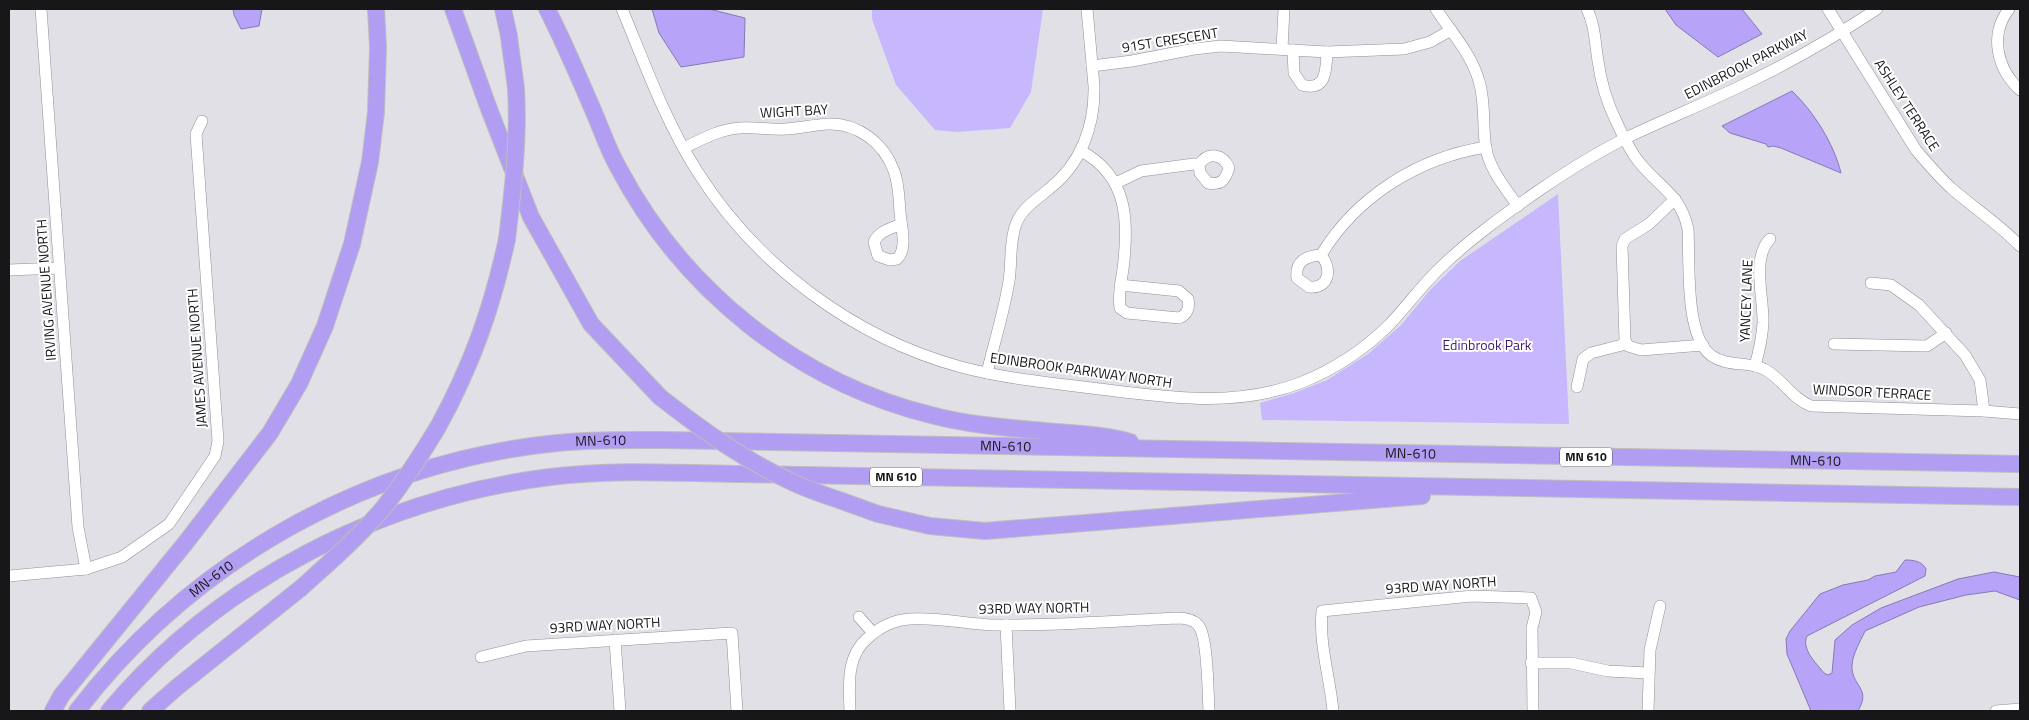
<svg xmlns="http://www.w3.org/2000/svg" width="2029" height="720" viewBox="0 0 2029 720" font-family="'Titillium Web',sans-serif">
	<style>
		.green { fill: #c7b8fd }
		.water { fill: #b7a3f8; stroke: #8779b5 }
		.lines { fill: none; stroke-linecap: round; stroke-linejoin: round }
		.minor-casing { stroke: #908f96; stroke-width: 12 }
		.highway-casing { stroke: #bebebf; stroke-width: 18 }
		.minor { stroke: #fff; stroke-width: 11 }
		.highway { stroke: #b19df1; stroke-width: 16 }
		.highway-bridge-casing { stroke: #bebebf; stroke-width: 18; stroke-linecap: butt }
		.highway-bridge { stroke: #b19df1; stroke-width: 16 }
		.labels { text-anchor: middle; stroke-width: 4; stroke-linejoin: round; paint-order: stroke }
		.shield { fill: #fff; stroke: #5d5c5e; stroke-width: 1 }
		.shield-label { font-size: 12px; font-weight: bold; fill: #171619 }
		.street-label { font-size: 14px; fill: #171619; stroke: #fff }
		.park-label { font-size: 14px; fill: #3f197b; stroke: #fff }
	</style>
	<rect width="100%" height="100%" fill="#e1e0e7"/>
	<g class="green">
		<polygon points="872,9 1043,9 1031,92 1010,128 957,132 935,130 896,85 872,19"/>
		<polygon points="1558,194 1569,424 1262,420 1260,403 1294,393 1327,380 1368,354 1401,325 1430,290 1460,261"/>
	</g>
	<g class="water">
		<polygon points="233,9 262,9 259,26 241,29 234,15"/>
		<polygon points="652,9 709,9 745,18 744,57 681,67 659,33"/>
		<polygon points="1665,9 1742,9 1762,34 1718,57 1676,25"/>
		<path d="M1792 91C1814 112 1834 144 1841 173L1781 148 1773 146 1768 147 1766 144 1730 133 1722 126Z"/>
		<path d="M1905 560C1913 560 1922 561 1926 569L1925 576 1807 636C1801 649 1816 663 1824 673L1828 675 1832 673 1835 640 1852 625 1881 608 1958 579 1994 572 2020 577V600L1995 591 1966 595 1919 607 1865 631C1860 642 1853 653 1852 665 1851 687 1872 687 1858 711H1811L1787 654 1786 639 1790 631 1820 594 1843 585 1868 580 1875 576 1896 572Z"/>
	</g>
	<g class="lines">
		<defs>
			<g id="minor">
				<polyline points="41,9 78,527 86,569"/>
				<path d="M622 9C645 64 665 121 697 171 756 265 854 338 961 367 1006 379 1053 383 1099 389 1167 397 1234 408 1300 383 1333 370 1365 349 1390 324 1406 307 1420 288 1437 271 1468 240 1505 214 1541 189 1569 170 1598 152 1628 137 1668 118 1709 102 1749 82 1793 61 1836 36 1877 9"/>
				<path d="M1436 9C1451 32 1471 53 1479 81 1486 103 1482 127 1486 149 1490 170 1506 189 1518 206"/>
				<path d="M1587 9C1595 25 1595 43 1598 61 1601 83 1607 103 1617 123 1623 136 1630 151 1639 162 1659 187 1681 195 1688 229 1690 260 1684 337 1712 356 1728 367 1747 361 1764 369 1782 378 1791 398 1811 406L1984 411 2020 414"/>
				<path d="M1828 9 1916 150C1927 163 1938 176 1951 188 1974 208 1999 224 2020 246"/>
				<path d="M2009 9C1989 35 1997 69 2020 90"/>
				<polyline points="1282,49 1284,9"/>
				<path d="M1293 50 1294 73 1302 85C1327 92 1326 69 1327 52"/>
				<polyline points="1092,66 1132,61 1194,49 1221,46 1327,52 1404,49 1430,42 1451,30"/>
				<path d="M684 148C702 139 720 129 740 128 756 127 771 130 786 129 800 128 814 125 828 124 858 123 884 143 894 171 899 184 899 199 900 212 901 226 908 249 897 259L890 260 878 256 874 242C879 231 890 229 901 224"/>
				<path d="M1081 151C1128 176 1129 221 1123 269 1121 283 1118 294 1120 308L1127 313 1179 318C1187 315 1190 308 1188 299L1179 291 1120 285"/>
				<path d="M1116 183 1141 171 1194 164 1199 165 1200 173 1208 183C1221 185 1225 181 1229 168 1223 154 1208 151 1199 165"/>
				<polyline points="1675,199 1649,224 1625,239 1622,246 1625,340 1628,346 1641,350 1703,345"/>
				<path d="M1321 255C1332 268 1330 289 1309 287L1297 278C1295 261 1306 256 1321 255 1357 196 1418 158 1486 147"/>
				<polyline points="9,270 59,268"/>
				<polyline points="1871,283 1891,285 1919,305 1965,355 1980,380 1984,411"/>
				<polyline points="1834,344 1927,346 1946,333"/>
				<path d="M1755 366C1759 352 1762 338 1763 323 1764 299 1751 258 1770 239"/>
				<path d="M987 373C994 343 1004 312 1009 281 1012 263 1009 242 1016 224 1022 208 1036 200 1049 189 1081 164 1095 126 1094 86L1087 9"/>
				<polyline points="1577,387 1583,359 1591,353 1626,344"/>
				<polyline points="9,576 86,569 122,557 169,524 215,456 218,441 196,134 202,121"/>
				<polyline points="859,617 873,633"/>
				<polyline points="1006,625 1010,711"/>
				<polyline points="615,640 620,711"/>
				<polyline points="481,657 526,646 732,633 737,711"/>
				<polyline points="1531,663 1571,663 1608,671 1648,673"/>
				<path d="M850 711C849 685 846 655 869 637 880 627 895 620 910 619 937 617 966 624 993 625 1054 626 1115 621 1176 618 1184 618 1193 619 1198 625 1208 635 1208 695 1209 711"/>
				<path d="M1333 711C1330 677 1319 646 1322 611L1472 596 1531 598 1536 612 1532 628 1533 711"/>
				<polyline points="1648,711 1650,650 1660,606"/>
				<polyline points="1996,711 2020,709"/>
			</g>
			<g id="highway">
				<polyline points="453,9 489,109 531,217 591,324 660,397"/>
				<polyline points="503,9 509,36"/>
				<path d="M547 9C565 44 580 80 596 117 603 134 609 151 618 167 682 289 797 382 931 415 972 426 1014 428 1056 432 1082 434 1106 435 1130 442"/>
				<path d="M438 427C472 365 492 308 507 239"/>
				<polyline points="842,501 878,514 930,526 985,531 1422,496"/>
				<polyline points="53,711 61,696 187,541 270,433 299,384 325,326 352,244 370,162 376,112 378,47 376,9"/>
				<path id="s1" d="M77 711C193 560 367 462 557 443 592 439 627 440 663 440L2020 464"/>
				<path d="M109 711C219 580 382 498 550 477 614 469 679 473 743 474L2020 497"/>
				<polyline points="150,711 176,688 301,588"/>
			</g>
		</defs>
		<use href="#minor" class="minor-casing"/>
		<use href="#highway" class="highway-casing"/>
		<use href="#minor" class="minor"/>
		<use href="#highway" class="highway"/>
		<defs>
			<g id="highway-bridge">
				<path d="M507 239C513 189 519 139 516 89 514 71 511 54 509 36"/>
				<path d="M660 397C702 430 744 460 792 482 808 490 825 495 842 501"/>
				<path d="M301 588C330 562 359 537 384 507 404 482 421 455 438 427"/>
			</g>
		</defs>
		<use href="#highway-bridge" class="highway-bridge-casing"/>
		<use href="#highway-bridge" class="highway-bridge"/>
	</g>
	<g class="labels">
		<g class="shield">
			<rect x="1560" y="447.5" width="52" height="19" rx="4"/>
			<rect x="870" y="467.5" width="52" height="19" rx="4"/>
		</g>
		<g class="shield-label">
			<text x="1586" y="461">MN 610</text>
			<text x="896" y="481">MN 610</text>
		</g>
		<g class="street-label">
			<text transform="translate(1170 40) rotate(-9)" y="5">91ST CRESCENT</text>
			<text transform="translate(1746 64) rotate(-27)" y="5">EDINBROOK PARKWAY</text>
			<text transform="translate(1907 105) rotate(57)" y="5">ASHLEY TERRACE</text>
			<text transform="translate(794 111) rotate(-3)" y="5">WIGHT BAY</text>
			<text transform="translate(46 290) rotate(-94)" y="5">IRVING AVENUE NORTH</text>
			<text transform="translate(1746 301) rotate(-88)" y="5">YANCEY LANE</text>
			<text transform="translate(197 358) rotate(-94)" y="5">JAMES AVENUE NORTH</text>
			<text transform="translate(1081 370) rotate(8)" y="5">EDINBROOK PARKWAY NORTH</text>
			<text transform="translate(1872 392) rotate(3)" y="5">WINDSOR TERRACE</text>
			<text dy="5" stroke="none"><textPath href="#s1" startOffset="609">MN-610</textPath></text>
			<text dy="5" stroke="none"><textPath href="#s1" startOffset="1014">MN-610</textPath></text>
			<text dy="5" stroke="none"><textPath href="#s1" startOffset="1419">MN-610</textPath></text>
			<text dy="5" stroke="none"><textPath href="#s1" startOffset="1824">MN-610</textPath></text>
			<text dy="5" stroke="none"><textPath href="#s1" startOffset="189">MN-610</textPath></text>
			<text transform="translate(1441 585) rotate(-4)" y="5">93RD WAY NORTH</text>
			<text transform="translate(1034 608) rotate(-1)" y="5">93RD WAY NORTH</text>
			<text transform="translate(605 625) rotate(-3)" y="5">93RD WAY NORTH</text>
		</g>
		<g class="park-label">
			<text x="1487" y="350">Edinbrook Park</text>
		</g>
	</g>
	<rect width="2029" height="720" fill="none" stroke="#171619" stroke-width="20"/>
</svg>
